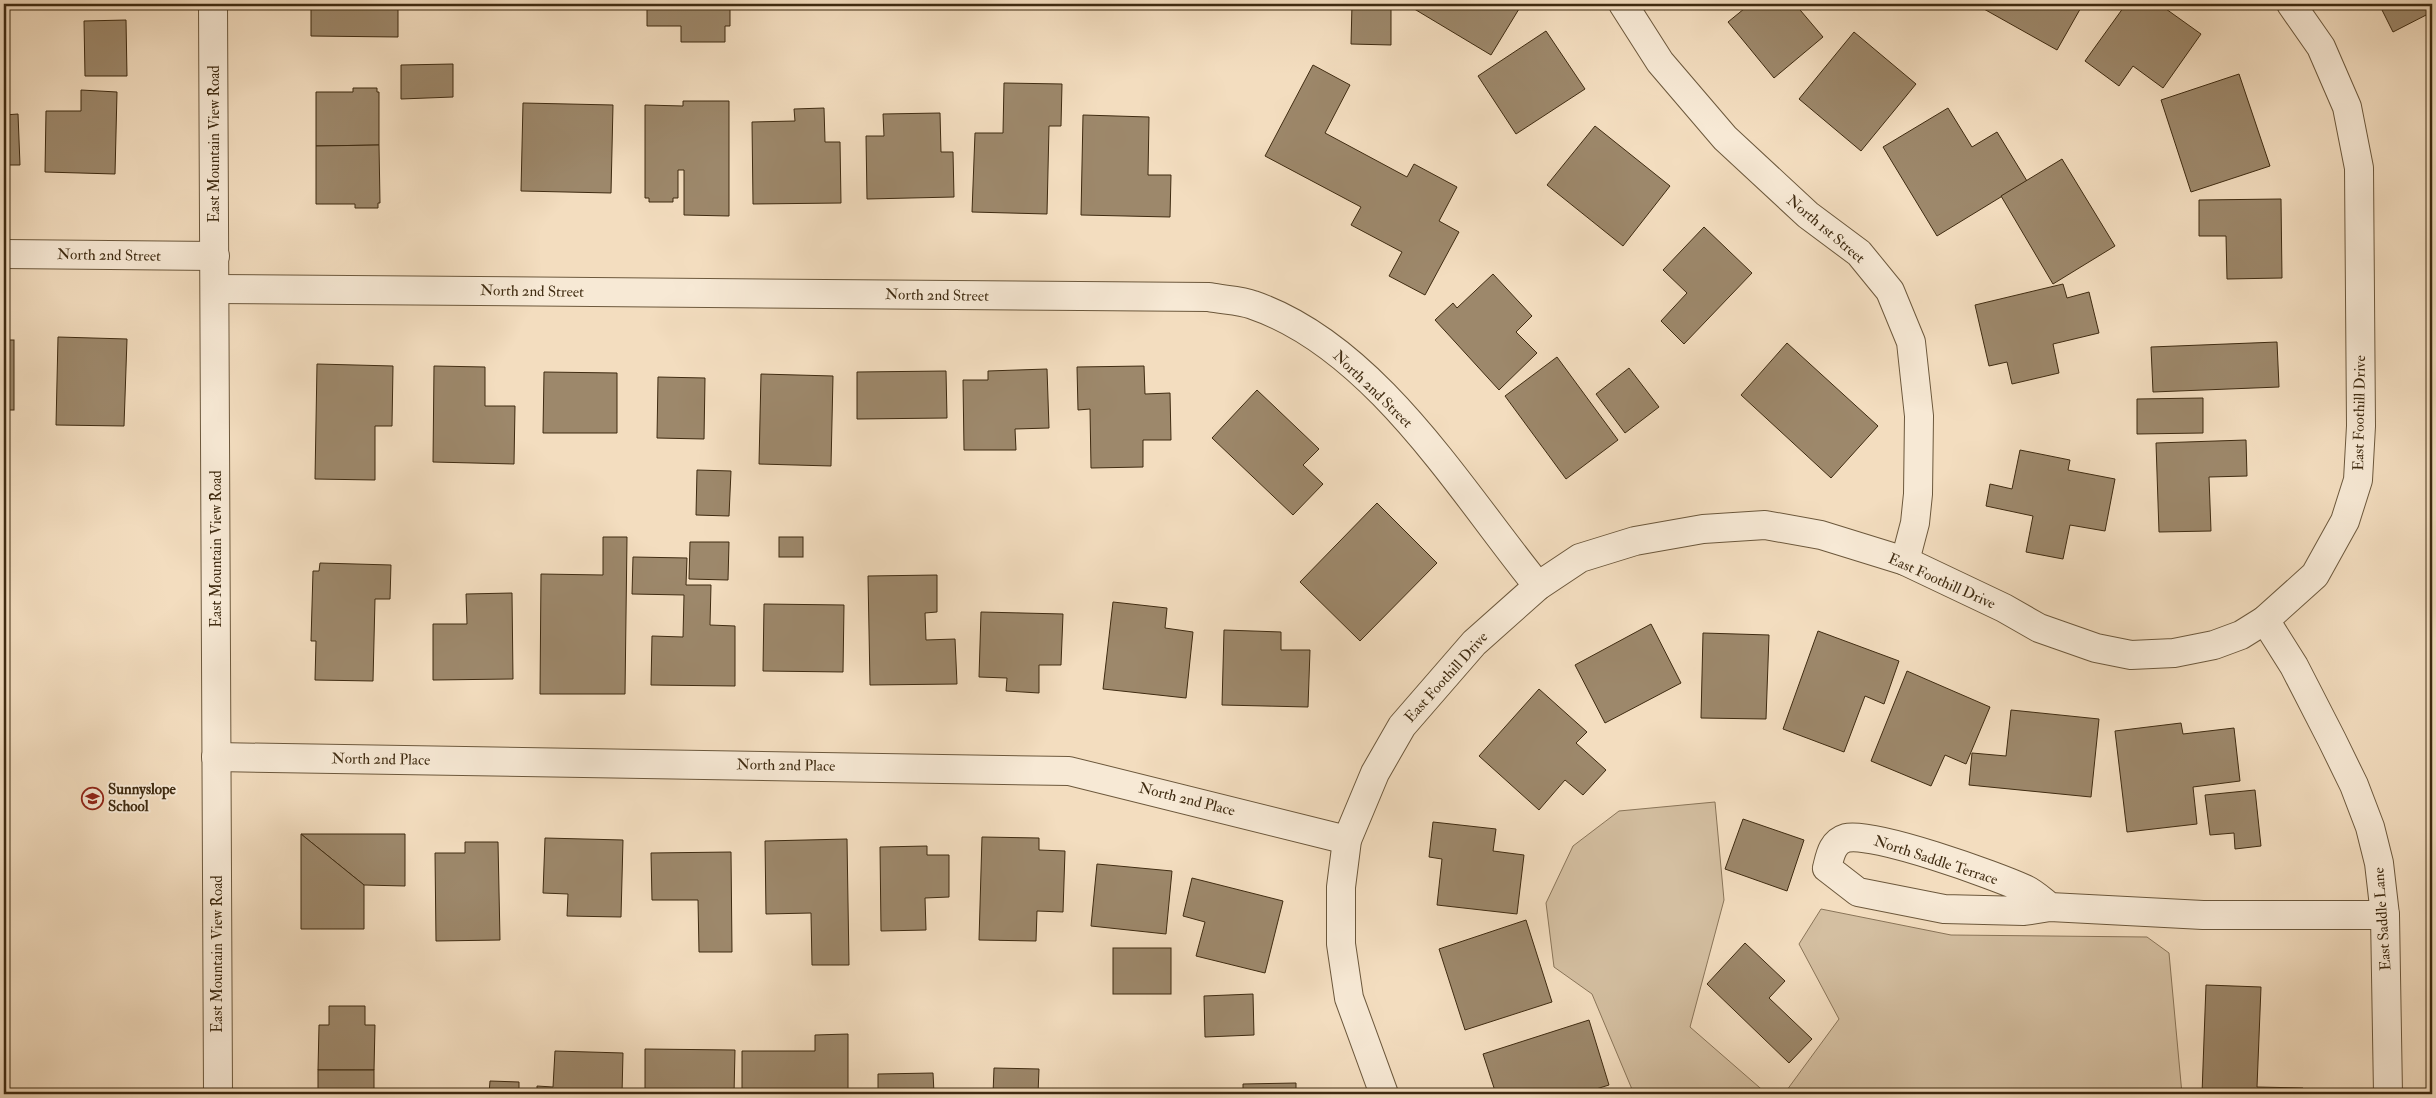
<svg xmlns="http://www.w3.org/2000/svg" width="2436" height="1098" viewBox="0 0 2436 1098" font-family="'IM FELL Double Pica',serif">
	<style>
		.green { fill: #d4bfa1; stroke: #8a7559 }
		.building { fill: #9d886b; stroke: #3f2b11 }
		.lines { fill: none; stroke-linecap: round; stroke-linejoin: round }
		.minor-casing { stroke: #6c583c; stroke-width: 30 }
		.minor { stroke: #f7e9d5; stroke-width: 28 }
		.labels { text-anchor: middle; stroke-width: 4; stroke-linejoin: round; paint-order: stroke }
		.street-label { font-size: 15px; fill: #3f2b11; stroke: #f7e9d5 }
		.poi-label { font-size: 15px; font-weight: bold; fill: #3f2b11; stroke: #f7e9d5; text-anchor: start }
	</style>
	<rect width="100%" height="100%" fill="#f3ddbf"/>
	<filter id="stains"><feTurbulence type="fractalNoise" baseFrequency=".004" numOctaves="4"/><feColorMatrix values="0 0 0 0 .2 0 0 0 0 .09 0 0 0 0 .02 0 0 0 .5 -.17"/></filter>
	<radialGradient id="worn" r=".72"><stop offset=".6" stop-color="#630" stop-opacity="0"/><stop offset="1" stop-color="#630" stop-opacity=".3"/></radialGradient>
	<g class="green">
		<polygon points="1715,802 1724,900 1690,1027 1767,1094 1634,1094 1592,994 1554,967 1546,903 1573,846 1619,811"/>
		<polygon points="1821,909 1951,935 2147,937 2169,953 2182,1094 1784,1094 1839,1019 1799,944"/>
	</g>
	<g class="building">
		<polygon points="311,4 398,4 398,37 311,36"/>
		<polygon points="647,4 730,4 730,26 725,26 725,42 681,42 681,26 647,26"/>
		<polygon points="1352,4 1391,4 1391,45 1351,44"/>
		<polygon points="1412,4 1522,4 1491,55 1411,7"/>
		<polygon points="1750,4 1795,4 1823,37 1774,78 1728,22"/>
		<polygon points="1975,4 2083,4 2057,50"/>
		<polygon points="2126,4 2159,4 2201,34 2163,88 2133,66 2119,86 2085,61"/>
		<polygon points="2379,4 2432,4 2432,12 2393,32"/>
		<polygon points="126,20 127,76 85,76 84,21"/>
		<polygon points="1546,31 1585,89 1516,134 1478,76"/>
		<polygon points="1854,32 1916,84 1861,151 1799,99"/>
		<polygon points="453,64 453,97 401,99 401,65"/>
		<polygon points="1313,65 1350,85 1325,133 1407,177 1414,164 1457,187 1439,221 1459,232 1425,295 1389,276 1402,252 1351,225 1361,207 1265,156"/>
		<polygon points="2239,74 2270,166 2191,192 2161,100"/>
		<polygon points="1004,83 1062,84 1061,126 1049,126 1047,214 972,212 975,133 1003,133"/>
		<polygon points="353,88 377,88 377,92 379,92 379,145 316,146 316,92 353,92"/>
		<polygon points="81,90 117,92 115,174 45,172 46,111 81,111"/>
		<polygon points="683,101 729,101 729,216 684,215 684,170 678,170 678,198 673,198 673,202 649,202 649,198 645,198 645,105 683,106"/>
		<polygon points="523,103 613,105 611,193 521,191"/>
		<polygon points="824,108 825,142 840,142 841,203 753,204 752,122 795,121 794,109"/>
		<polygon points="1948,108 1972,147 1997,132 2027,181 1937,236 1883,147"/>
		<polygon points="940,113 941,152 953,152 954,197 867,199 866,136 884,136 883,114"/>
		<polygon points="18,114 20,165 4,165 4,115"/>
		<polygon points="1083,115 1149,117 1148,175 1171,175 1170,217 1081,215"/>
		<polygon points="1595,126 1670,186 1623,246 1547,185"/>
		<polygon points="379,145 380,203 378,203 378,208 355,208 355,204 316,204 316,146"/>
		<polygon points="2062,159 2115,246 2053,284 2001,196"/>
		<polygon points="2281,199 2282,278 2227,279 2226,236 2199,236 2199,200"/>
		<polygon points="1704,227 1752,273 1684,344 1661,321 1687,293 1663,270"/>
		<polygon points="1493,274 1532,316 1516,332 1537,353 1499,390 1435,320 1453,303 1457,308"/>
		<polygon points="2063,284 2067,298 2089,292 2099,333 2053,344 2059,373 2012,384 2007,362 1989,366 1975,305"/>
		<polygon points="58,337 127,339 124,426 56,425"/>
		<rect x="4" y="340" width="10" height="70"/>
		<polygon points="2277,342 2279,387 2153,392 2151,347"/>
		<polygon points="1787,343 1878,426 1831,478 1741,395"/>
		<polygon points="1557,357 1618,440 1566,479 1505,396"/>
		<polygon points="317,364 393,366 392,426 375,426 375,480 315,479"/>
		<polygon points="434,366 485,367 485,406 515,406 514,464 433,462"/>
		<polygon points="1144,366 1145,394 1170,393 1171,440 1143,440 1143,467 1091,468 1090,409 1078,410 1077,367"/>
		<polygon points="1629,368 1659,407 1625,433 1596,394"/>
		<polygon points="1047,369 1049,428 1015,429 1016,450 964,450 963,380 988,380 988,371"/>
		<polygon points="946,371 947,418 857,419 857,372"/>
		<polygon points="544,372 617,373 617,433 543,433"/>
		<polygon points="761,374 833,376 831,466 759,464"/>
		<polygon points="658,377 705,378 704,439 657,438"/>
		<polygon points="1257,390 1319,449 1303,465 1323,484 1293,515 1212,438"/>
		<polygon points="2203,398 2203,433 2137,434 2137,399"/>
		<polygon points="2246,440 2247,476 2209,477 2211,531 2159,532 2156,443"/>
		<polygon points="2020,450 2070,460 2068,470 2115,479 2105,531 2070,525 2063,559 2026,552 2033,516 1986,506 1990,484 2012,489"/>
		<polygon points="697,470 731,471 729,516 696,515"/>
		<polygon points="1377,503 1437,563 1360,641 1300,582"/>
		<polygon points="603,537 627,537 625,694 540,694 541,574 603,575"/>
		<rect x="779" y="537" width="24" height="20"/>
		<polygon points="690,542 729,542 728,580 689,579"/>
		<polygon points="633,557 687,558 686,585 711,585 710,625 735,626 735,686 651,685 652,636 683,637 684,595 632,594"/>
		<polygon points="320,563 391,565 390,599 375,599 373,681 315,680 316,641 311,641 313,571 319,571"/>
		<polygon points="937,575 937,612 925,613 926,640 955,639 957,684 870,685 868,576"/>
		<polygon points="512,593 513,679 433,680 433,624 467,624 466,594"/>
		<polygon points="1113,602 1167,608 1165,628 1193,632 1186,698 1103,689"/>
		<polygon points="764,604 844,605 843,672 763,671"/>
		<polygon points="981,612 1063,614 1061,665 1039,665 1039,693 1006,691 1007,678 979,677"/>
		<polygon points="1651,624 1681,683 1605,723 1575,665"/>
		<polygon points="1224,630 1281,632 1281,650 1310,650 1308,707 1222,705"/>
		<polygon points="1818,631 1899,661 1884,704 1865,696 1844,752 1783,729"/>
		<polygon points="1703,633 1769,635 1766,719 1701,718"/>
		<polygon points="1907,671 1990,707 1966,764 1945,755 1931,786 1871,761"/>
		<polygon points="1539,689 1587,732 1576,743 1606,770 1583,795 1565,780 1539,810 1479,756"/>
		<polygon points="2011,710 2099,719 2091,797 1969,785 1972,753 2006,756"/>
		<polygon points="2181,723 2183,734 2234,728 2240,781 2193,787 2197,824 2127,832 2115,731"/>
		<polygon points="2255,790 2261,846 2235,849 2234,833 2210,835 2205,795"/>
		<polygon points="1743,819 1804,840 1787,891 1725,869"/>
		<polygon points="1433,822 1496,829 1493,851 1524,855 1517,914 1437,905 1442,859 1429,857"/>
		<polygon points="301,834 405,834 405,886 364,885"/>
		<polygon points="301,834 364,885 364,929 301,929"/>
		<polygon points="982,837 1039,838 1039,850 1065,851 1063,912 1037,911 1036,941 979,940"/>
		<polygon points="545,838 623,840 621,917 567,916 568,894 543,893"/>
		<polygon points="847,839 849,965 812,965 811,913 766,914 765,841"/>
		<polygon points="465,842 498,842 500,940 436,941 435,853 465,853"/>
		<polygon points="927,846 927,855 949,855 949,897 925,898 926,930 881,931 880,847"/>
		<polygon points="731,852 732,952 699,952 698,900 652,900 651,853"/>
		<polygon points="1097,864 1172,871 1166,934 1091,926"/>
		<polygon points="1192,878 1283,901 1265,973 1196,956 1205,922 1183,916"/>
		<polygon points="1526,920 1552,1002 1465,1030 1439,949"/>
		<polygon points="1745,943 1785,981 1769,998 1812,1039 1789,1063 1707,984"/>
		<rect x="1113" y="948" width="58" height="46"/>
		<polygon points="2432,954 2432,985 2429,984"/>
		<polygon points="2206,985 2261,987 2257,1087 2303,1088 2303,1094 2202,1094"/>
		<polygon points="1253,994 1254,1035 1205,1037 1204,996"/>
		<polygon points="329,1006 365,1006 365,1025 375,1025 374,1070 318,1070 319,1025 329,1025"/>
		<polygon points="1589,1020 1609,1085 1580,1094 1496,1094 1483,1054"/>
		<polygon points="848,1034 848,1094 742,1094 742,1051 815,1051 815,1035"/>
		<polygon points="645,1049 735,1050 734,1094 645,1094"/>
		<polygon points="555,1051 623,1053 622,1094 537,1094 537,1086 553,1087"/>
		<polygon points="994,1068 1039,1069 1038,1094 993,1094"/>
		<rect x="318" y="1070" width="56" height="24"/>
		<polygon points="933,1073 934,1093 957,1094 878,1094 878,1074"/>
		<polygon points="490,1081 519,1082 519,1094 489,1094"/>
		<polygon points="1296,1083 1296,1094 1243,1094 1243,1084"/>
		<rect x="1133" y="1091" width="22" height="3"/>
	</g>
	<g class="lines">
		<defs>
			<g id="minor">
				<polyline points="213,4 218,1094"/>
				<polyline points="1623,4 1660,62 1725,138 1808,215 1859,253 1890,291 1911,342 1919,416 1918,494 1915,523 1905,561"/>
				<polyline points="4,254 215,256"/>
				<path d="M215 289 1209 297C1223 300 1240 300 1253 305 1375 347 1460 490 1538 586"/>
				<polyline points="2265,620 2294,666 2332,740 2354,785 2370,827 2379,863 2385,915 2388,1094"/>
				<polyline points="216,757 1069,771 1347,840"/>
				<path d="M2050 907C2042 901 2034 893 2025 889 1997 876 1872 831 1846 838 1832 842 1830 856 1827 868L1858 892 1944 909 2024 911 2050 907 2203 915H2385"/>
				<polyline points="1384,1094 1349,998 1341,944 1341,887 1347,840 1375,773 1402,726 1474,643 1538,586 1580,558 1635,541 1703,529 1765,525 1821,535 1905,561 2004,608 2039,628 2096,648 2131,655 2174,653 2214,645 2241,635 2265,620 2315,575 2345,521 2358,480 2361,426 2359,168 2347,107 2321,47 2291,4"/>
			</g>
		</defs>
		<use href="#minor" class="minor-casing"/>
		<use href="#minor" class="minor"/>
	</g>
	<defs>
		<symbol id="school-ring" viewBox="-11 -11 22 22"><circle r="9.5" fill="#f7e9d5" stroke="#8f2418" stroke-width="1.5"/><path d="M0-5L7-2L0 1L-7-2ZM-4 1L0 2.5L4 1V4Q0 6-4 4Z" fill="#8f2418"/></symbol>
	</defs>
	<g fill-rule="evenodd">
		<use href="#school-ring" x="80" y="786" width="25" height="25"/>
	</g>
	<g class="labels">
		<g class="street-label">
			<text transform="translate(214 144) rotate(-90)" y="5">East Mountain View Road</text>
			<text transform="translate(1826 229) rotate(40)" y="5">North 1st Street</text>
			<text transform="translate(109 255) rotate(1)" y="5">North 2nd Street</text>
			<text transform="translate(532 291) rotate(1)" y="5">North 2nd Street</text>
			<text transform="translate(937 295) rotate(1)" y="5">North 2nd Street</text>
			<text transform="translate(1373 389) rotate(44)" y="5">North 2nd Street</text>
			<text transform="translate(2359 413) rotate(-89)" y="5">East Foothill Drive</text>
			<text transform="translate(216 549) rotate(-90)" y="5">East Mountain View Road</text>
			<text transform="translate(1942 581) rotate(24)" y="5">East Foothill Drive</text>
			<text transform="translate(1446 677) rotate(-48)" y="5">East Foothill Drive</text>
			<text transform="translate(381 759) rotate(1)" y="5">North 2nd Place</text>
			<text transform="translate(786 765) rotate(1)" y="5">North 2nd Place</text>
			<text transform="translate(1187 799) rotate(14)" y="5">North 2nd Place</text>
			<text transform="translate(1936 860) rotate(18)" y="5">North Saddle Terrace</text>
			<text transform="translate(2382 919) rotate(-94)" y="5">East Saddle Lane</text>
			<text transform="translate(217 954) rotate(-90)" y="5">East Mountain View Road</text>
		</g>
		<g class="poi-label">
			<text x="108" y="794">Sunnyslope<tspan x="108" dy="17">School</tspan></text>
		</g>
	</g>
	<rect width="2436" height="1098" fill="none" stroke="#f3ddbf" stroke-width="20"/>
	<rect x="5" y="5" width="2426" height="1088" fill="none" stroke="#3f2b11" stroke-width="2.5"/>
	<rect x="10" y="10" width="2416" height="1078" fill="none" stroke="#3f2b11"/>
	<rect width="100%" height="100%" filter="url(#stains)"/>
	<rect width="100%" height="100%" fill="url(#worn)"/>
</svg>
